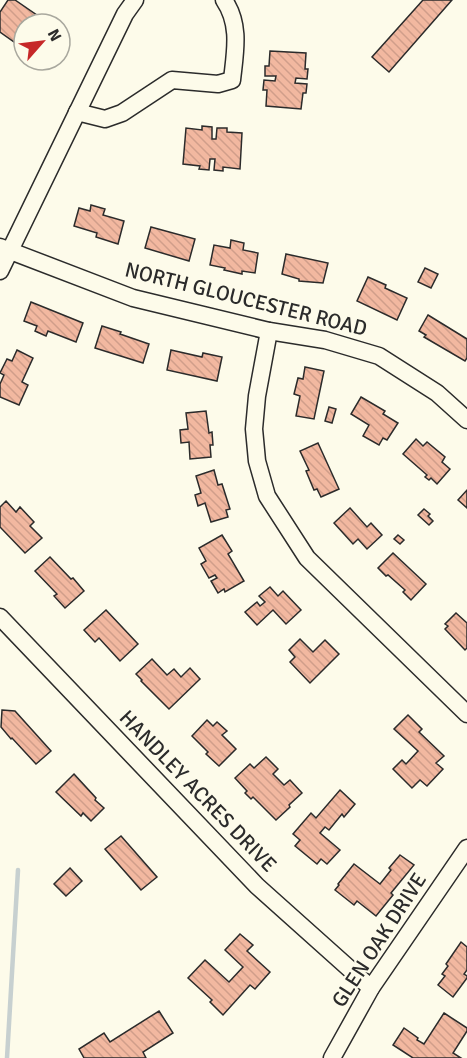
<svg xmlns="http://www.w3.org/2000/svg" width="467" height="1058" viewBox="0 0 467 1058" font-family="Signika,sans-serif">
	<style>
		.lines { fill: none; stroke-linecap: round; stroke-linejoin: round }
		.stream { stroke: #c7d0d0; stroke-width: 4.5 }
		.building { fill: url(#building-back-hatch); stroke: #2b2b2b; stroke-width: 1.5 }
		.minor-casing { stroke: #2b2b2b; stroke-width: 19 }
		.minor { stroke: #fdfbea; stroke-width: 16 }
		.labels { text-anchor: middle; stroke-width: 4.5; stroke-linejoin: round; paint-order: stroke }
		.street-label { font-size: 21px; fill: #2b2b2b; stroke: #fdfbea }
	</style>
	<defs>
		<pattern id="building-back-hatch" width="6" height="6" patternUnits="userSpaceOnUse" patternTransform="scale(1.5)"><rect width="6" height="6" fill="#f2b8a0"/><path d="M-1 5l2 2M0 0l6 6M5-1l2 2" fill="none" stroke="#d09e8a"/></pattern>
	</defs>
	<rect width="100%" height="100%" fill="#fdfbea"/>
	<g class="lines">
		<polyline class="stream" points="7,1058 18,870"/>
	</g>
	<g class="building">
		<polygon points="8,0 15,0 44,20 41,24 24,24 24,49 0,32 0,12"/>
		<polygon points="423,0 452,0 389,72 372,57"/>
		<polygon points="270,51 306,53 305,69 308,69 307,79 296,78 295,83 307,84 306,93 303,93 301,109 266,106 267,90 263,90 264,80 275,81 276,76 265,76 265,66 269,66"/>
		<polygon points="202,126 212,127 212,139 216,139 217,128 227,128 227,132 242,133 240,169 223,167 223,171 214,170 215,159 210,159 209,170 199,169 200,166 183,164 186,128 202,130"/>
		<polygon points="91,205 105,209 103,215 124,221 118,244 96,237 97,233 74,226 79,208 90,211"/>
		<polygon points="151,227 195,239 189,261 145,248"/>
		<polygon points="231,240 244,243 243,250 258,253 255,273 242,271 242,274 224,270 225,268 210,265 214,245 230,248"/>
		<polygon points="286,254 328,263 323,283 299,281 299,279 282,274"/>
		<polygon points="425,268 438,274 431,288 418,282"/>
		<polygon points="368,277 386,285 385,288 407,298 397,320 357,301"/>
		<polygon points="31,302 83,323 76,342 48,331 46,336 35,331 37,326 24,321"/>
		<polygon points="428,315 467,339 467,358 465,361 424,337 426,335 419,331"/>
		<polygon points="102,326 121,332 120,334 149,344 143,363 95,348"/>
		<polygon points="17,350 33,358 22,382 28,385 19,405 0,397 0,384 4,375 0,373 7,359 12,361"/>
		<polygon points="171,350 202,357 203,353 222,357 217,381 167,370"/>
		<polygon points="305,367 324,371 314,419 296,416 300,396 294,394 298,378 303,379"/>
		<polygon points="361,397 385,411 383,414 398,423 387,440 383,438 379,445 363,436 369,425 351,414"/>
		<polygon points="329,407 336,409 332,423 325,421"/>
		<polygon points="206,411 209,433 212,432 213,445 210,445 211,457 190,459 189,442 181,443 180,430 188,429 186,413"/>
		<polygon points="416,439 423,446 427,442 445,457 442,462 450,469 437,484 431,478 429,480 425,477 427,475 403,454"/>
		<polygon points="318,443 339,489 321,497 317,489 314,490 306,471 309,470 300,451"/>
		<polygon points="214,470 218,485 222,484 230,509 226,510 228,517 211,522 205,503 198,506 195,495 201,493 196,476"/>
		<polygon points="467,490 467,508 458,500"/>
		<polygon points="6,501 16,512 20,507 34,522 30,526 42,538 25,553 0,527 0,507"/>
		<polygon points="350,508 367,527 371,523 382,535 367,549 358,539 353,544 334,523"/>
		<polygon points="424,509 430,514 428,516 433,521 429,525 418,515"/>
		<polygon points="222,535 232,551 228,554 244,581 225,592 224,589 218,593 211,581 217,578 215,575 209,578 201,564 206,561 199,548"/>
		<polygon points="398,535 404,540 400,544 394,539"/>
		<polygon points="393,553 426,584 411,600 403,592 405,590 388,575 386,576 378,568"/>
		<polygon points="50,557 71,579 73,578 84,591 65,608 54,596 57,594 35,571"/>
		<polygon points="270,587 278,596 283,591 301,610 286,624 273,610 257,625 245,612 257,602 260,606 265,602 259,596"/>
		<polygon points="106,610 138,644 120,661 99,638 95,642 84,630"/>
		<polygon points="456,613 467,623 467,648 465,650 445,629 448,626 445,624"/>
		<polygon points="300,639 313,652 325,640 339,654 310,683 290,662 295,657 289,650"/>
		<polygon points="152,659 167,675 174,669 181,677 190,668 200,679 169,709 141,681 142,680 136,674"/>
		<polygon points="2,710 15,711 51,751 36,764 12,738 11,739 1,727"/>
		<polygon points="408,715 422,729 419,732 444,756 436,763 443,769 427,786 420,780 412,788 393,769 402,760 406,764 418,751 394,729"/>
		<polygon points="207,720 213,726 217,722 227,731 222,735 236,749 219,766 206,754 208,752 192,736"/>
		<polygon points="266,757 278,769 273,774 284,785 290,780 302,793 289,805 290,807 276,820 253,797 251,799 245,793 247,791 235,778 250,764 254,768"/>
		<polygon points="74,774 96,798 95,800 104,808 91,821 83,813 81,816 56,792"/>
		<polygon points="340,790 355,804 344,817 342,814 329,830 325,827 320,833 340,850 327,864 321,859 317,864 295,846 300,840 293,834 311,813 316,818"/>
		<polygon points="121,836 157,877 141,890 105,849"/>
		<polygon points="400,855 414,865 391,893 393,895 376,916 357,901 354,905 335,890 339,885 338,884 354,864 380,884 391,870 389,868"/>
		<polygon points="70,868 82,881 66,896 54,884"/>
		<polygon points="240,934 253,945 247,951 270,972 255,989 250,985 223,1015 210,1002 212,1000 188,978 205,960 229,982 243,967 225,950"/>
		<polygon points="461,942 467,947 467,970 464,974 467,976 467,978 453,997 438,985 445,976 442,974 448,966 446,964"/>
		<polygon points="159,1011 173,1033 143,1052 146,1058 84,1058 79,1049 104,1033 110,1042"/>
		<polygon points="444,1013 467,1028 467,1031 453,1053 461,1058 413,1058 393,1045 404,1028 418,1038 417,1040 424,1044"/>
	</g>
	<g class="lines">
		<defs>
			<g id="minor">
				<path d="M77 112 105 119 122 113 172 80 218 84 232 80C235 52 241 25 224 0"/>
				<polyline points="0,247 133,298 269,331 325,340 379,356 437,393 467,420"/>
				<polyline points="0,271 125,14 135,0"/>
				<polyline points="269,331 257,396 254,429 257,461 267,496 307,558 467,714"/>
				<polyline points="0,617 257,886 371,988"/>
				<polyline points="332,1058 371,988 467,848"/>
			</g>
		</defs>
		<use href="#minor" class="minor-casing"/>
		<use href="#minor" class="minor"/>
	</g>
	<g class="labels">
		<g class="street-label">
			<text transform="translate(246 299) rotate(14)" y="7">NORTH GLOUCESTER ROAD</text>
			<text transform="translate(198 791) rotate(46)" y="7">HANDLEY ACRES DRIVE</text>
			<text transform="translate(379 940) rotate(-57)" y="7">GLEN OAK DRIVE</text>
		</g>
	</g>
	<g transform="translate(42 42) rotate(62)"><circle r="28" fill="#fdfbea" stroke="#a9a89e" stroke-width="1.5"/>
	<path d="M0-4.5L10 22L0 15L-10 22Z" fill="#c62828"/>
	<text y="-9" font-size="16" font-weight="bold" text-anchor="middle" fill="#2b2b2b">N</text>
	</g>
</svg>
